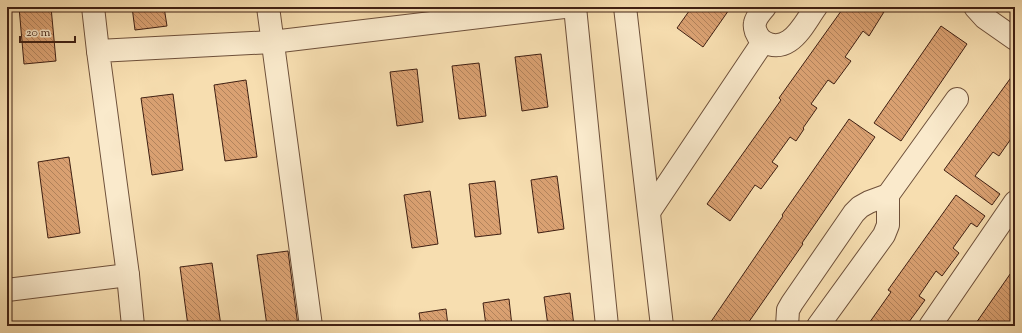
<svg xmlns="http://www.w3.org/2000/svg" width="1022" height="333" viewBox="0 0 1022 333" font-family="'Sorts Mill Goudy',serif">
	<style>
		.building { fill: url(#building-back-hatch); stroke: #402013 }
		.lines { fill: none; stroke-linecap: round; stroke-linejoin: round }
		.minor-casing { stroke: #6e503a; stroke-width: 24 }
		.minor { stroke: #faeacc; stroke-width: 22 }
	</style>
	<defs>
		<pattern id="building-back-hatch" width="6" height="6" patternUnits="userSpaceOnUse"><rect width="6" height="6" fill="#daa172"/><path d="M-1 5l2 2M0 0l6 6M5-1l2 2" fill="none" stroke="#b2835c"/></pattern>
	</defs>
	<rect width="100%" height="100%" fill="#f7deb0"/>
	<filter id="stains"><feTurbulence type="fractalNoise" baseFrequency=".005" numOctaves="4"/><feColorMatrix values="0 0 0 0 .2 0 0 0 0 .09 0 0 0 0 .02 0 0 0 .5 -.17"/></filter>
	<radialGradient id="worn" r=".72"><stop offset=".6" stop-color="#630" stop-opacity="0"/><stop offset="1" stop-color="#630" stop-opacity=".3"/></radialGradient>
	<g class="building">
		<polygon points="19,7 51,7 56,61 24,64"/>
		<polygon points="132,7 164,7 167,26 135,30"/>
		<polygon points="692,7 731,7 703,47 677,28"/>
		<polygon points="844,7 887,7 869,36 863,31 845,57 851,61 834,84 828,80 811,104 817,108 803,128 804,129 796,141 790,137 772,162 778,166 761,189 755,185 730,221 707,204 781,100 779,98"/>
		<polygon points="941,26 967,44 901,141 874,123"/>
		<polygon points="541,54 548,107 522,111 515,57"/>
		<polygon points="479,63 486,116 459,119 452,66"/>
		<polygon points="417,69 423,122 397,126 390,72"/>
		<polygon points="1015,72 1015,133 999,156 993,152 975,176 1000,194 992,205 944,170"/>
		<polygon points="246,80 257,157 225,161 214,85"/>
		<polygon points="173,94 183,170 152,175 141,98"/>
		<polygon points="849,119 875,137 802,243 803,244 746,326 708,326 783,216 782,215"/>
		<polygon points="69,157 80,233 48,238 38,162"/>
		<polygon points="557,176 564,229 538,233 531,180"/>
		<polygon points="495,181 501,234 475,237 469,184"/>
		<polygon points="430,191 438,244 412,248 404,195"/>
		<polygon points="956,195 985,216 977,227 971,223 953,248 959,253 942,276 936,271 919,296 925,300 906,326 867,326 891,292 888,290"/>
		<polygon points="288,251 298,326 267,326 257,255"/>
		<polygon points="212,263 221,326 188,326 180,267"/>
		<polygon points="1015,267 1015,326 974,326"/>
		<polygon points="570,293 574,326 548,326 544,297"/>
		<polygon points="509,299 512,326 486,326 483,303"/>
		<polygon points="446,309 448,326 421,326 419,313"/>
	</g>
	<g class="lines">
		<defs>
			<g id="minor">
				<polyline points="93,7 98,51"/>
				<polyline points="268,7 311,326"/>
				<polyline points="575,7 607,326"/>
				<polyline points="625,7 662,326"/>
				<path d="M765 7C761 12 756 17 755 23 754 26 755 29 756 32 761 45 777 49 789 41 800 34 808 18 816 7"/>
				<polyline points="975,7 985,18 1015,39"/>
				<polyline points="649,212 763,42"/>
				<polyline points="7,290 128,275"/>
				<polyline points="133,326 128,275 98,51 272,42 564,7"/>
				<polyline points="787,326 788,310 792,303 854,213 860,207 869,202 888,195 957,99"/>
				<polyline points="818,326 884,235 888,225 888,195"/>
				<polyline points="930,326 1015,202"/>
			</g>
		</defs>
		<use href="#minor" class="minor-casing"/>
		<use href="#minor" class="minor"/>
	</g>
	<rect width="1022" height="333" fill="none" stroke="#f7deb0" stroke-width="24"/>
	<rect x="8" y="8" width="1006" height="317" fill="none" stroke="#402013" stroke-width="2"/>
	<rect x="12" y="12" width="998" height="309" fill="none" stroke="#402013"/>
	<path d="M20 36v6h55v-6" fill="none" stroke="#402013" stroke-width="2"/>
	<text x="26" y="36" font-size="12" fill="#402013" stroke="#faeacc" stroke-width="3" paint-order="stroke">20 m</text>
	<rect width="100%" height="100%" filter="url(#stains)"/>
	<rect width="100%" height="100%" fill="url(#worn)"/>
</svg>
